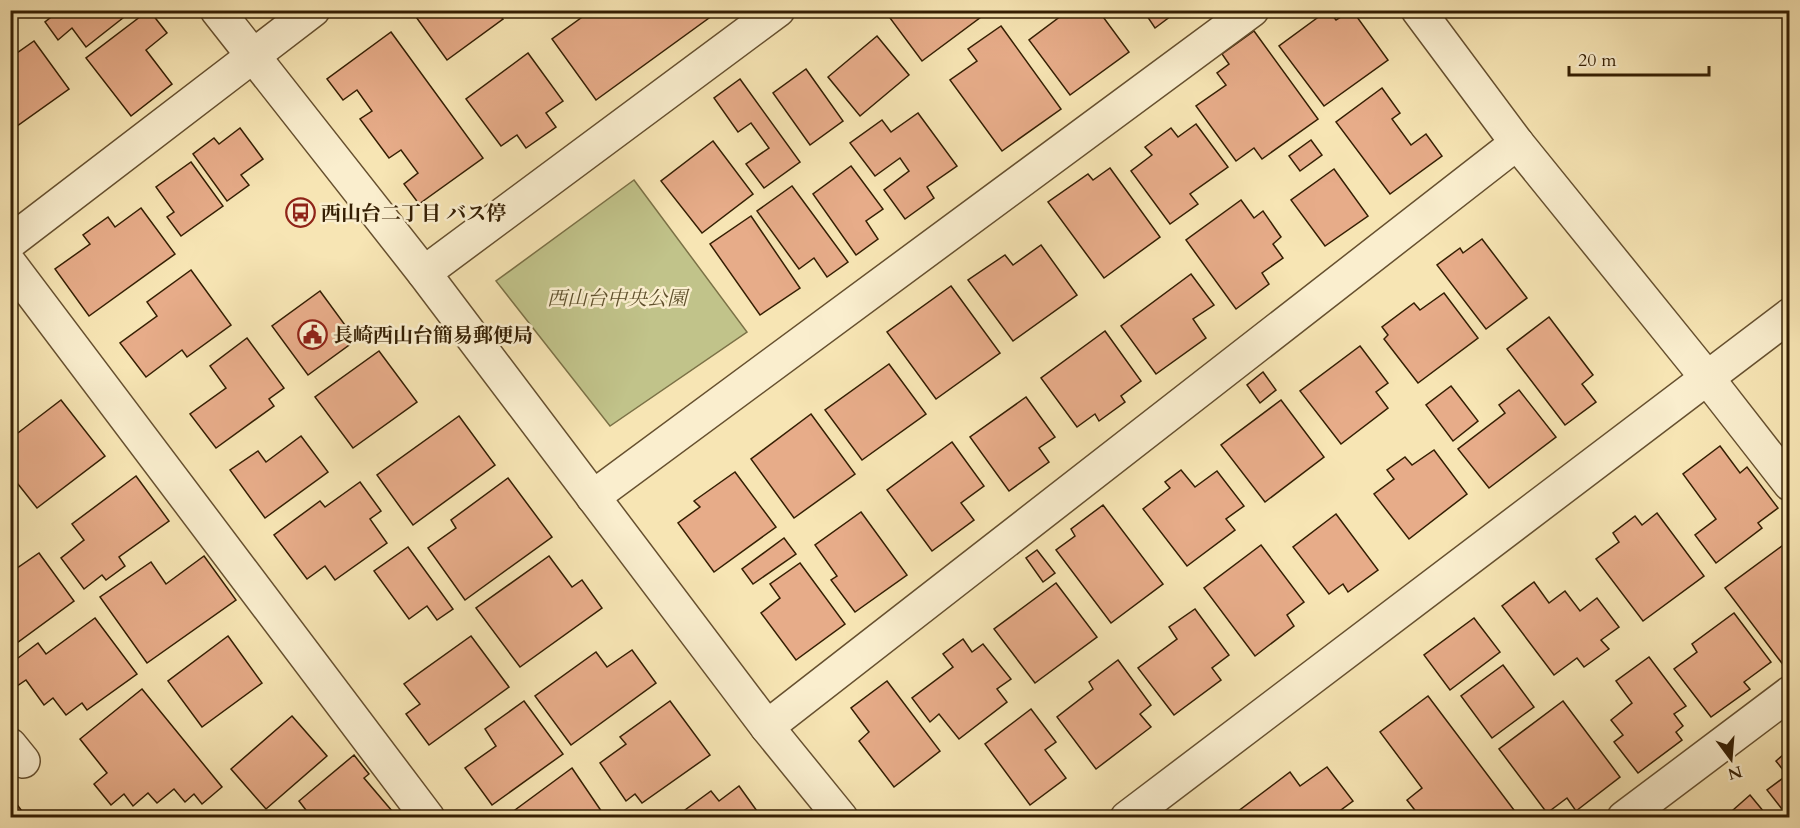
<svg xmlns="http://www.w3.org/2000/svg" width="1800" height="828" viewBox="0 0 1800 828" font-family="Cardo,'Noto Serif JP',serif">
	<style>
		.green { fill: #c1c38a; stroke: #7b7146; stroke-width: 1.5 }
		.building { fill: #e7ac89; stroke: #351f03; stroke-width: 1.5 }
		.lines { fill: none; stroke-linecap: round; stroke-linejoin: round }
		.minor-casing { stroke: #66502f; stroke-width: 36 }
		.minor { stroke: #faeece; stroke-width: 33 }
		.labels { text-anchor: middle; stroke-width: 5; stroke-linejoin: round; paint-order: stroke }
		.poi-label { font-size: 20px; font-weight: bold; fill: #351f03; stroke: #faeece; text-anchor: start }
		.park-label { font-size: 20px; font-style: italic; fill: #5f502c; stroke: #faeece }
	</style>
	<rect width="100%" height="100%" fill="#f7e5b4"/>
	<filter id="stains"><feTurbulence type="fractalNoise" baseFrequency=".00333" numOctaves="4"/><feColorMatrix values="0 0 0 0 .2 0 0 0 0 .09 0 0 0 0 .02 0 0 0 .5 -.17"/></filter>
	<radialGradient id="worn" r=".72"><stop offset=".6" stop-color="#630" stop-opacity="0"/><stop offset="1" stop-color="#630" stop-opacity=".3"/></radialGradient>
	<polygon class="green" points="634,180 747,332 610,426 496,281"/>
	<g class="building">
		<polygon points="60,10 133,10 86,47 72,28 58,40 45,22"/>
		<polygon points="149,10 167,33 146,50 172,84 131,116 86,58"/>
		<polygon points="411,10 496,10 503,19 447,60"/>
		<polygon points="592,10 720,10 596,100 552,39"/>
		<polygon points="892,10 977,10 981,17 922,61 887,14"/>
		<polygon points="1069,10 1098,10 1129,52 1070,95 1029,40"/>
		<polygon points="1143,10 1179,10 1155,28"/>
		<polygon points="1328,10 1336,20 1352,10 1388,60 1324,106 1279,46"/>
		<polygon points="1001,26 1061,109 1002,151 950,80 977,61 968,49"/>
		<polygon points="1254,31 1318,119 1262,159 1254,148 1236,161 1196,106 1226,85 1217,73 1229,64 1222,54"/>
		<polygon points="391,32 483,158 419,204 404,184 418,173 401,150 389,158 360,119 372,111 357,90 343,100 327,79"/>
		<polygon points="877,36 909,75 860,116 828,77"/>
		<polygon points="34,41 69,89 10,131 10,58"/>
		<polygon points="528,53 563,101 546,113 556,127 526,148 517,135 501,146 466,99"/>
		<polygon points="806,69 843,121 810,145 773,93"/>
		<polygon points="740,79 800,162 764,188 746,164 769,148 751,123 738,132 714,98"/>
		<polygon points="1382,88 1400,113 1392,119 1411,145 1426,134 1442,156 1390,194 1336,122"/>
		<polygon points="918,113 957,166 927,187 934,198 905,219 884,190 909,171 900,158 875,176 850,143 882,120 891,132"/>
		<polygon points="1196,124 1228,167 1190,194 1198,204 1170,224 1131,171 1152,155 1145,147 1171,128 1178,137"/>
		<polygon points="240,128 263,159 241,175 249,185 227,201 193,154 214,138 219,144"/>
		<polygon points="1311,140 1322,155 1300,171 1289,156"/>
		<polygon points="713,141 753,194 702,233 661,181"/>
		<polygon points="191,162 223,206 181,236 167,217 174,212 156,187"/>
		<polygon points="851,166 883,209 866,221 878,239 856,255 813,194"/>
		<polygon points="1110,168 1160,237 1104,278 1048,202 1088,174 1093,180"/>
		<polygon points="1334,169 1368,216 1325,246 1291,200"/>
		<polygon points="792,186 848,262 827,277 814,258 799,269 757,211"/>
		<polygon points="1241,200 1254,218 1263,211 1281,237 1273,244 1283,258 1262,273 1269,284 1236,309 1186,240"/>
		<polygon points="141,208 175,254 89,316 55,269 90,244 83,235 108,217 115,227"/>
		<polygon points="751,216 800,288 760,315 710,244"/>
		<polygon points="1482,239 1527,298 1486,329 1437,265 1460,248 1463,253"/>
		<polygon points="1041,245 1077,295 1013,341 968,280 1005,255 1013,265"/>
		<polygon points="191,270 231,325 187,357 182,350 146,377 120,343 157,316 147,302"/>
		<polygon points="1191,274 1214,305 1193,319 1206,338 1156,374 1121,326"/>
		<polygon points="951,286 1000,353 936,399 887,332"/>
		<polygon points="320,291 356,340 308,375 272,326"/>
		<polygon points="1444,293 1478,338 1418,383 1384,339 1388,335 1382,327 1414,303 1420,310"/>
		<polygon points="1549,317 1593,375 1582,384 1596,402 1565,425 1507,349"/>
		<polygon points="1105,331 1141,381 1121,396 1125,402 1099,421 1095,414 1077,427 1041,378"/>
		<polygon points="247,338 284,388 269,399 274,406 216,448 190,414 226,388 210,366"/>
		<polygon points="1360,346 1388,383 1376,392 1388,408 1341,444 1300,391"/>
		<polygon points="379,351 417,402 353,448 315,397"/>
		<polygon points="889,364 926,414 862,460 825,410"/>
		<polygon points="1263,372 1276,390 1260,403 1247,385"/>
		<polygon points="1451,386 1478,421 1453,441 1426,405"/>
		<polygon points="1519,390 1556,437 1489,488 1458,449 1505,413 1499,405"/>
		<polygon points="1026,397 1055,437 1039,448 1049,462 1009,491 970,437"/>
		<polygon points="61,400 105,456 37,508 10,474 10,439"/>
		<polygon points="1281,400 1324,457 1265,502 1221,445"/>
		<polygon points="811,414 855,474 794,518 751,459"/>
		<polygon points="459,416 495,465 413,525 377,475"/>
		<polygon points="301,436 328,472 265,518 230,470 258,451 266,462"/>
		<polygon points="952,442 984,486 961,503 974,520 932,551 887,490"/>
		<polygon points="1720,446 1740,473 1747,467 1778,508 1758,523 1762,528 1716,563 1695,535 1716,519 1683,474"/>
		<polygon points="1434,450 1467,494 1409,539 1374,494 1394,479 1387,470 1405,457 1412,465"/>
		<polygon points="1181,470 1195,487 1217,471 1244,506 1226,519 1235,530 1187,566 1143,509 1170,488 1165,482"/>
		<polygon points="735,472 776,527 714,572 678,523 700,507 694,501"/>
		<polygon points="136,476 169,521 119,557 125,566 106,580 102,575 84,589 61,558 84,540 72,524"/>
		<polygon points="508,478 552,537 465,600 428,548 456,528 451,520"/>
		<polygon points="360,482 381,511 370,519 387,543 335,580 325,566 307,579 274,535 320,501 325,507"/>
		<polygon points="1103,505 1163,584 1111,623 1056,550 1075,536 1071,529"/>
		<polygon points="861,512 907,575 855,612 831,580 837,576 815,545"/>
		<polygon points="1657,513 1704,576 1643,621 1596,559 1619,542 1613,533 1635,516 1642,525"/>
		<polygon points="1336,514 1378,570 1348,592 1343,584 1329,594 1293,547"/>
		<polygon points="784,538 796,554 753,584 742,569"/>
		<polygon points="1790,540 1790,662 1784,666 1725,588"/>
		<polygon points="1261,545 1304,602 1287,615 1294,626 1255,656 1204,588"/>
		<polygon points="408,547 453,609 437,620 427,606 409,619 374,571"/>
		<polygon points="1037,550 1055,573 1043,582 1026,558"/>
		<polygon points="39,553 74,601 10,648 10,573"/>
		<polygon points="204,556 236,600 147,663 100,597 151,562 166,584"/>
		<polygon points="549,556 572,587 582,580 602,608 520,667 476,608"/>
		<polygon points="800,563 845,624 796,660 761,613 780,598 770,584"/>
		<polygon points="1534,582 1549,603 1565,591 1580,611 1597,598 1619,627 1601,640 1609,649 1584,667 1577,658 1554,675 1502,606"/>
		<polygon points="1056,583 1097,637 1035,683 994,629"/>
		<polygon points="1195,609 1229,655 1212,668 1221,680 1174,715 1138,668 1177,639 1169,627"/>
		<polygon points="1734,613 1771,662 1744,682 1750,689 1711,717 1674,669 1697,652 1692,644"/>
		<polygon points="95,618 137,674 87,710 82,703 66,715 53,698 44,705 26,680 17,686 10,677 10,664 38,643 46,654"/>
		<polygon points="1474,618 1500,652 1450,690 1424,655"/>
		<polygon points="228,636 262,683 202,727 168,681"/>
		<polygon points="471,636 509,687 429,745 406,714 420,704 404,684"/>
		<polygon points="963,639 972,652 983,644 1011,679 997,689 1007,702 959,739 939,714 930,722 912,698 953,667 943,654"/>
		<polygon points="632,650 656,683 571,745 535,696 596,652 607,667"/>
		<polygon points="1649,657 1686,706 1674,714 1683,726 1676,732 1682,740 1638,773 1614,742 1623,735 1611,720 1632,703 1616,681"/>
		<polygon points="1118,660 1151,705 1140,714 1151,727 1096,769 1057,717 1093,689 1089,682"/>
		<polygon points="1503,665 1534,707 1492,738 1461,696"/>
		<polygon points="887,681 940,751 894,787 859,741 869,732 851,708"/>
		<polygon points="142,689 222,787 202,804 194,794 185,802 174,789 157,803 148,793 133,806 124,794 111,805 94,784 107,773 80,739"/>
		<polygon points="1428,696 1520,818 1421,818 1407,800 1422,788 1380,732"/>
		<polygon points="524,701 563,754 492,805 465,768 496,746 485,729"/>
		<polygon points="670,701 710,755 642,803 635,794 626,801 600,763 626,744 620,737"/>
		<polygon points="1563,701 1620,777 1576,811 1567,798 1547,813 1499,749"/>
		<polygon points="1031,709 1056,742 1045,750 1066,778 1030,805 985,744"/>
		<polygon points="292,716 327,756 266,809 231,769"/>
		<polygon points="1790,749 1790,818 1789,818 1767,790 1787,775 1776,761"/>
		<polygon points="354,755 369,774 364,778 398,818 312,818 299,801"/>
		<polygon points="1327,767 1353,801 1330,818 1229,818 1290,772 1300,786"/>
		<polygon points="572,768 606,818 504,818"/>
		<polygon points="739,786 762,818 674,818 711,791 719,801"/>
		<polygon points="10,795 27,818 10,818"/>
		<polygon points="1750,795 1769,818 1724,818"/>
	</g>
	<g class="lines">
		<defs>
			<g id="minor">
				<polyline points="217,10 424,273 767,727 841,818"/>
				<polyline points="1418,10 1517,143 1708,379 1790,484"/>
				<polyline points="10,242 313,10"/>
				<polyline points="10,264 428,818"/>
				<polyline points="424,273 778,10"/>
				<polyline points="593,497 1252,10"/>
				<polyline points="767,727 1517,143"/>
				<polyline points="10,745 23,761"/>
				<polyline points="1127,818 1790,315"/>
				<polyline points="1624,818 1790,693"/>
			</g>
		</defs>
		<use href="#minor" class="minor-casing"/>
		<use href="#minor" class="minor"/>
	</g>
	<defs>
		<symbol id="bus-ring" viewBox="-11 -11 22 22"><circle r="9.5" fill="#faeece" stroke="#8f2418" stroke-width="1.5"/><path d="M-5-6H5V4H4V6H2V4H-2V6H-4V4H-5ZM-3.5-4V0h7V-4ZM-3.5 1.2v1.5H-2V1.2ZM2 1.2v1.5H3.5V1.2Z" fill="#8f2418"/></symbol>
		<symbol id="civic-ring" viewBox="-11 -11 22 22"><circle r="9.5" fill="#faeece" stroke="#8f2418" stroke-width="1.5"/><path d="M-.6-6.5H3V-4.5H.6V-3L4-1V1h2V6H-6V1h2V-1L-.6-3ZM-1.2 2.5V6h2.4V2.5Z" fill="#8f2418"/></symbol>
	</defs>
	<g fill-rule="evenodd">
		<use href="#bus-ring" x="284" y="196" width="33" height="33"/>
		<use href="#civic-ring" x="296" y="318" width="33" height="33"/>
	</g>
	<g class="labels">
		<g class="poi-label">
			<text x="321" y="220">西山台二丁目 バス停</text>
			<text x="333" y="342">長崎西山台簡易郵便局</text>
		</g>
		<g class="park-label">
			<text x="617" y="305">西山台中央公園</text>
		</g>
	</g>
	<rect width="1800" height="828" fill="none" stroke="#f7e5b4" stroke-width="36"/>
	<rect x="12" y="12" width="1776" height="804" fill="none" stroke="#351f03" stroke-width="3"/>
	<rect x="18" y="18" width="1764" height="792" fill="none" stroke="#351f03" stroke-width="1.5"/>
	<g transform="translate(1731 759) rotate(164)" stroke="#faeece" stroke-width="4.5" paint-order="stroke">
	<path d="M0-4.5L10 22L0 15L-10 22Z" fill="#351f03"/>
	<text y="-9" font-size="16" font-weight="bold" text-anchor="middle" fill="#351f03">N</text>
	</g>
	<path d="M1569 66v9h140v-9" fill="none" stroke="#351f03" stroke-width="3"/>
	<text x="1578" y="66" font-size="18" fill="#351f03" stroke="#faeece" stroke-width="4.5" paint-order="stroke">20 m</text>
	<rect width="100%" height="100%" filter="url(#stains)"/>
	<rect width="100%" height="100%" fill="url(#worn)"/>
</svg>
